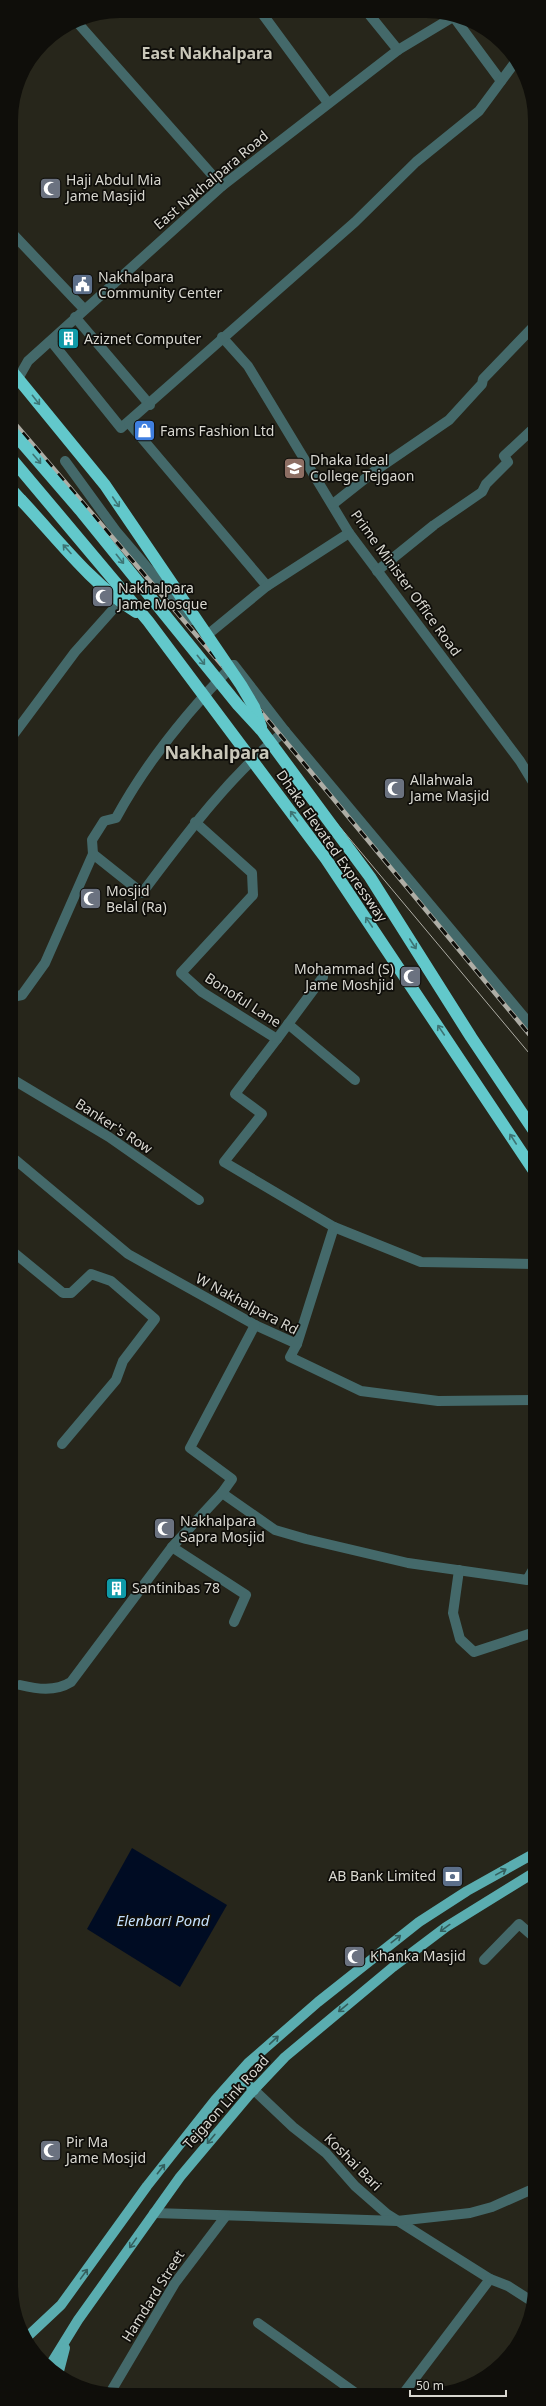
<svg xmlns="http://www.w3.org/2000/svg" width="546" height="2406" viewBox="0 0 546 2406" font-family="'Noto Sans',sans-serif">
	<style>
		.water { fill: #000c23 }
		.lines { fill: none; stroke-linecap: round; stroke-linejoin: round }
		.minor { stroke: #44696a; stroke-width: 10 }
		.major { stroke: #5aadb0; stroke-width: 10 }
		.highway { stroke: #62c8cb; stroke-width: 12 }
		.tram { stroke: #aeada5; stroke-width: 1 }
		.rail-casing { stroke: #aeada5; stroke-width: 4.5 }
		.rail { stroke: #0f0e0a; stroke-width: 3; stroke-dasharray: 9; stroke-linecap: butt }
		.highway-bridge { stroke: #62c8cb; stroke-width: 12 }
		.oneway { stroke: #3d7474 }
		.oneway2 { stroke: #345e5d }
		.labels { text-anchor: middle; stroke-width: 3.5; stroke-linejoin: round; paint-order: stroke }
		.poi-label { font-size: 14px; fill: #d9d8d1; stroke: #0f0e0a; text-anchor: start }
		.street-label { font-size: 14px; fill: #d9d8d1; stroke: #0f0e0a }
		.water-label { font-size: 15px; font-style: italic; fill: #c3dffc; stroke: #0f0e0a }
		.quarter-label { font-size: 16px; font-weight: bold; fill: #c9c7b9; stroke: #0f0e0a }
		.district-label { font-size: 18px; font-weight: bold; fill: #c9c7b9; stroke: #0f0e0a }
	</style>
	<rect width="100%" height="100%" fill="#27261b"/>
	<polygon class="water" points="132,1848 227,1905 180,1987 87,1929"/>
	<g class="lines">
		<g class="minor">
			<polyline points="261,12 328,103"/>
			<polyline points="368,13 398,50"/>
			<polyline points="453,16 501,81"/>
			<polyline points="76,21 222,186"/>
			<polyline points="11,232 84,309"/>
			<polyline points="75,317 150,405"/>
			<polyline points="222,337 248,366 349,533 520,761 534,784"/>
			<polyline points="51,341 121,428 355,222 416,162 479,111 516,61"/>
			<polyline points="11,391 28,361 222,186 398,50 453,17"/>
			<polyline points="129,423 267,586"/>
			<polyline points="65,461 116,531 192,620"/>
			<polyline points="333,504 376,470 449,420 482,384 483,379 534,326"/>
			<polyline points="377,571 434,525 482,492 486,484 508,462 504,456 534,428"/>
			<polyline points="206,636 267,586 349,533"/>
			<polyline points="234,665 285,731 534,1029"/>
			<polyline points="11,738 75,652 125,596"/>
			<polyline points="11,753 11,765"/>
			<polyline points="195,822 252,873 253,895 181,973 202,992 277,1039 235,1094 262,1114 224,1162 334,1227 297,1344"/>
			<path d="M93 854 142 893C185 836 229 776 285 731"/>
			<path d="M12 997 22 995 45 963 93 854 92 840 104 821 116 818C147 761 188 711 233 665"/>
			<polyline points="288,1024 355,1080"/>
			<polyline points="277,1039 323,977"/>
			<polyline points="12,1079 109,1137 199,1200"/>
			<polyline points="12,1157 128,1254 255,1325 297,1344 290,1357 361,1391 438,1401 534,1400"/>
			<polyline points="334,1227 421,1262 534,1264 534,1259"/>
			<polyline points="12,1251 63,1293 71,1293 91,1274 111,1281 155,1319 123,1361 116,1380 62,1444"/>
			<polyline points="222,1493 275,1530 306,1539 408,1563 527,1580 535,1566"/>
			<polyline points="459,1570 453,1613 460,1639 474,1652 535,1632"/>
			<polyline points="234,1622 246,1595 172,1547 222,1493 232,1479 190,1448 255,1325"/>
			<path d="M20 1685C37 1689 55 1692 71 1682L172 1547"/>
			<polyline points="484,1960 519,1924 535,1938"/>
			<polyline points="254,2090 293,2127 326,2153 355,2186 387,2214 490,2279 403,2394"/>
			<polyline points="154,2213 397,2221 470,2213 492,2207 535,2188"/>
			<polyline points="490,2279 508,2286 533,2302"/>
			<polyline points="258,2323 357,2394"/>
			<polyline points="110,2393 175,2283 225,2217"/>
		</g>
		<g class="major">
			<polyline points="238,2075 254,2090"/>
			<polyline points="28,2336 61,2305 147,2186 215,2100 248,2063 318,2002 419,1922 467,1891 535,1853"/>
			<polyline points="49,2367 78,2320 180,2177 249,2095 285,2057 393,1967 446,1927 535,1872"/>
			<polyline points="58,2375 65,2348"/>
		</g>
		<polyline class="highway" points="11,489 21,500"/>
		<polyline class="tram" points="11,434 534,1059"/>
		<defs>
			<polyline id="rail" points="11,419 227,671 534,1040"/>
		</defs>
		<use href="#rail" class="rail-casing"/>
		<use href="#rail" class="rail"/>
		<g class="highway-bridge">
			<polyline points="11,370 105,485 241,685 254,707 261,727"/>
			<polyline points="11,430 80,510 238,705 262,731 370,877 471,1037 534,1131"/>
			<polyline points="11,458 148,621 326,859 534,1171"/>
			<path d="M21 500C57 538 91 584 136 612"/>
		</g>
	</g>
	<defs><path id="oneway-shaft" d="M-6 0H5M1.5-3L5.5 0L1.5 3" fill="none" stroke-width="1.6" stroke-linecap="round" stroke-linejoin="round"/></defs>
	<g class="oneway">
		<use href="#oneway-shaft" transform="translate(36 400) rotate(52)"/>
		<use href="#oneway-shaft" transform="translate(37 459) rotate(50)"/>
		<use href="#oneway-shaft" transform="translate(116 502) rotate(56)"/>
		<use href="#oneway-shaft" transform="translate(67 549) rotate(-132)"/>
		<use href="#oneway-shaft" transform="translate(120 559) rotate(51)"/>
		<use href="#oneway-shaft" transform="translate(201 660) rotate(51)"/>
		<use href="#oneway-shaft" transform="translate(294 816) rotate(-127)"/>
		<use href="#oneway-shaft" transform="translate(369 922) rotate(-124)"/>
		<use href="#oneway-shaft" transform="translate(413 944) rotate(57)"/>
		<use href="#oneway-shaft" transform="translate(441 1030) rotate(-124)"/>
		<use href="#oneway-shaft" transform="translate(513 1139) rotate(-123)"/>
	</g>
	<g class="oneway2">
		<use href="#oneway-shaft" transform="translate(501 1872) rotate(-29)"/>
		<use href="#oneway-shaft" transform="translate(445 1928) rotate(144)"/>
		<use href="#oneway-shaft" transform="translate(396 1939) rotate(-38)"/>
		<use href="#oneway-shaft" transform="translate(343 2008) rotate(140)"/>
		<use href="#oneway-shaft" transform="translate(274 2040) rotate(-43)"/>
		<use href="#oneway-shaft" transform="translate(211 2139) rotate(130)"/>
		<use href="#oneway-shaft" transform="translate(161 2169) rotate(-52)"/>
		<use href="#oneway-shaft" transform="translate(133 2243) rotate(125)"/>
		<use href="#oneway-shaft" transform="translate(84 2274) rotate(-54)"/>
	</g>
	<defs>
		<symbol id="mosque-square" viewBox="-11 -11 22 22"><rect x="-9" y="-9" width="18" height="18" rx="4" fill="#6b7280" stroke="#0f0e0a"/><path d="M3.5-4.9A6 6 0 1 0 3.5 4.9A5 5 0 1 1 3.5-4.9Z" fill="#fff"/></symbol>
		<symbol id="civic-square" viewBox="-11 -11 22 22"><rect x="-9" y="-9" width="18" height="18" rx="4" fill="#5c6f8a" stroke="#0f0e0a"/><path d="M-.6-6.5H3V-4.5H.6V-3L4-1V1h2V6H-6V1h2V-1L-.6-3ZM-1.2 2.5V6h2.4V2.5Z" fill="#fff"/></symbol>
		<symbol id="building-square" viewBox="-11 -11 22 22"><rect x="-9" y="-9" width="18" height="18" rx="4" fill="#0f9aa8" stroke="#0f0e0a"/><path d="M-4-6H4V6H1V3H-1V6H-4ZM-2.5-4.3h1.7v1.8h-1.7ZM.8-4.3h1.7v1.8H.8ZM-2.5-1h1.7V.8h-1.7ZM.8-1h1.7V.8H.8Z" fill="#fff"/></symbol>
		<symbol id="shop-square" viewBox="-11 -11 22 22"><rect x="-9" y="-9" width="18" height="18" rx="4" fill="#3f7fe0" stroke="#0f0e0a"/><path d="M-5-2.5h2.3a2.7 3.5 0 0 1 5.4 0H5L5.5 6h-11ZM-1.5-2.5h3a1.5 2.3 0 0 0-3 0Z" fill="#fff"/></symbol>
		<symbol id="university-square" viewBox="-11 -11 22 22"><rect x="-9" y="-9" width="18" height="18" rx="4" fill="#8d6e63" stroke="#0f0e0a"/><path d="M0-5L7-2L0 1L-7-2ZM-4 1L0 2.5L4 1V4Q0 6-4 4Z" fill="#fff"/></symbol>
		<symbol id="bank-square" viewBox="-11 -11 22 22"><rect x="-9" y="-9" width="18" height="18" rx="4" fill="#5c6f8a" stroke="#0f0e0a"/><path d="M-6-4H6V4H-6ZM0-2.3a2.3 2.3 0 1 0 0 4.6a2.3 2.3 0 1 0 0-4.6Z" fill="#fff"/></symbol>
	</defs>
	<g fill-rule="evenodd">
		<use href="#mosque-square" x="38" y="176" width="25" height="25"/>
		<use href="#civic-square" x="70" y="272" width="25" height="25"/>
		<use href="#building-square" x="56" y="326" width="25" height="25"/>
		<use href="#shop-square" x="132" y="418" width="25" height="25"/>
		<use href="#university-square" x="282" y="456" width="25" height="25"/>
		<use href="#mosque-square" x="90" y="584" width="25" height="25"/>
		<use href="#mosque-square" x="382" y="776" width="25" height="25"/>
		<use href="#mosque-square" x="78" y="886" width="25" height="25"/>
		<use href="#mosque-square" x="398" y="964" width="25" height="25"/>
		<use href="#mosque-square" x="152" y="1516" width="25" height="25"/>
		<use href="#building-square" x="104" y="1576" width="25" height="25"/>
		<use href="#bank-square" x="440" y="1864" width="25" height="25"/>
		<use href="#mosque-square" x="342" y="1944" width="25" height="25"/>
		<use href="#mosque-square" x="38" y="2138" width="25" height="25"/>
	</g>
	<g class="labels">
		<g class="poi-label">
			<text x="66" y="185">Haji Abdul Mia<tspan x="66" dy="16">Jame Masjid</tspan></text>
			<text x="98" y="282">Nakhalpara<tspan x="98" dy="16">Community Center</tspan></text>
			<text x="84" y="344">Aziznet Computer</text>
			<text x="160" y="436">Fams Fashion Ltd</text>
			<text x="310" y="465">Dhaka Ideal<tspan x="310" dy="16">College Tejgaon</tspan></text>
			<text x="118" y="593">Nakhalpara<tspan x="118" dy="16">Jame Mosque</tspan></text>
			<text x="410" y="785">Allahwala<tspan x="410" dy="16">Jame Masjid</tspan></text>
			<text x="106" y="896">Mosjid<tspan x="106" dy="16">Belal (Ra)</tspan></text>
			<text x="394" y="974" text-anchor="end">Mohammad (S)<tspan x="394" dy="16">Jame Moshjid</tspan></text>
			<text x="180" y="1526">Nakhalpara<tspan x="180" dy="16">Sapra Mosjid</tspan></text>
			<text x="132" y="1593">Santinibas 78</text>
			<text x="436" y="1881" text-anchor="end">AB Bank Limited</text>
			<text x="370" y="1961">Khanka Masjid</text>
			<text x="66" y="2147">Pir Ma<tspan x="66" dy="16">Jame Mosjid</tspan></text>
		</g>
		<g class="street-label">
			<text transform="translate(211 180) rotate(-40)" y="5">East Nakhalpara Road</text>
			<text transform="translate(406 583) rotate(54)" y="5">Prime Minister Office Road</text>
			<text transform="translate(332 846) rotate(55)" y="5">Dhaka Elevated Expressway</text>
			<text transform="translate(243 1000) rotate(33)" y="5">Bonoful Lane</text>
			<text transform="translate(114 1126) rotate(33)" y="5">Banker's Row</text>
			<text transform="translate(247 1304) rotate(28)" y="5">W Nakhalpara Rd</text>
			<text transform="translate(226 2102) rotate(-48)" y="5">Tejgaon Link Road</text>
			<text transform="translate(353 2162) rotate(45)" y="5">Koshai Bari</text>
			<text transform="translate(153 2296) rotate(-58)" y="5">Hamdard Street</text>
		</g>
		<g class="water-label">
			<text x="163" y="1926">Elenbari Pond</text>
		</g>
		<g class="quarter-label">
			<text x="207" y="59">East Nakhalpara</text>
		</g>
		<g class="district-label">
			<text x="217" y="759">Nakhalpara</text>
		</g>
	</g>
	<path d="M0 0H546V2406H0ZM120 18H426A102 102 0 0 1 528 120V2286A102 102 0 0 1 426 2388H120A102 102 0 0 1 18 2286V120A102 102 0 0 1 120 18Z" fill="#0f0e0a" fill-rule="evenodd"/>
	<path d="M410 2390v6h96v-6" fill="none" stroke="#d9d8d1" stroke-width="2"/>
	<text x="416" y="2390" font-size="12" fill="#d9d8d1" stroke="#0f0e0a" stroke-width="3" paint-order="stroke">50 m</text>
</svg>
